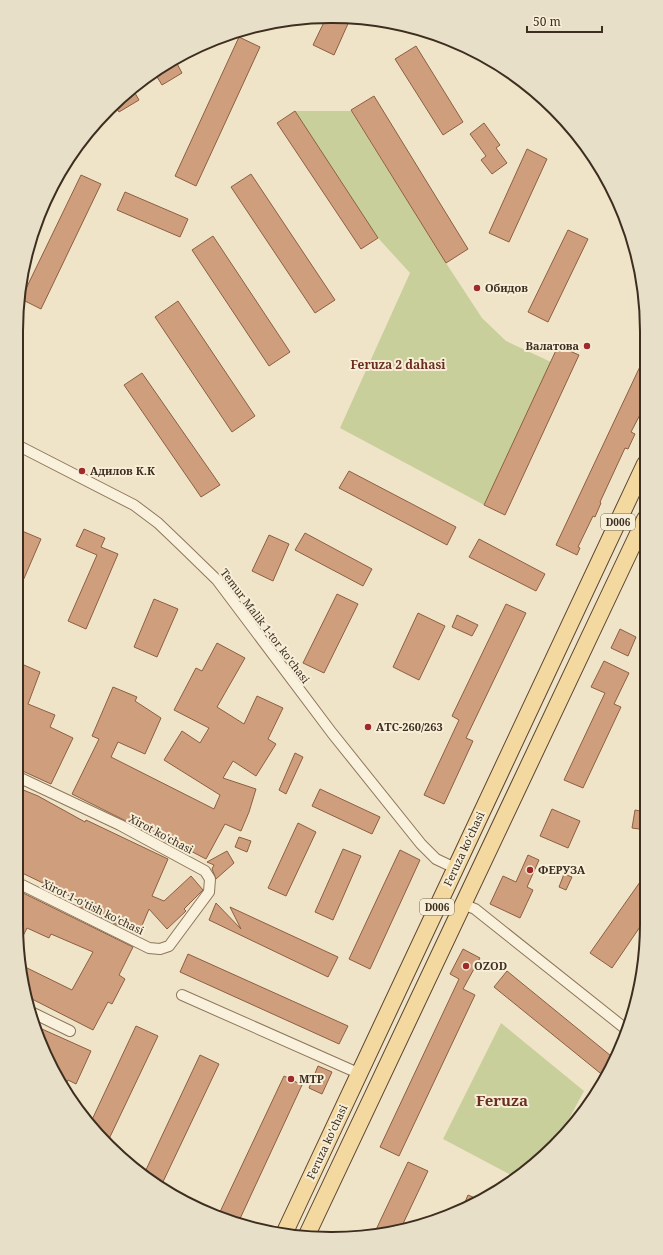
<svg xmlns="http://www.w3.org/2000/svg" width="663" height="1255" viewBox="0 0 663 1255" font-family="'Noto Serif',serif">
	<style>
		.green { fill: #c9cf9b }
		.building { fill: #cf9f7d; stroke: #8d5f41 }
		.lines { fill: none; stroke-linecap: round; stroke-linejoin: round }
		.street-casing { stroke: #8d765c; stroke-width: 12 }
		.primary-casing { stroke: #5b4430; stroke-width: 18 }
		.street { stroke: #faf1dc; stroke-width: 10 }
		.primary { stroke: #f3d9a0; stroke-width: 16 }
		.poi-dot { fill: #9e2a2b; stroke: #f7eed8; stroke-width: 1.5 }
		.labels { text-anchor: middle; stroke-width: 4; stroke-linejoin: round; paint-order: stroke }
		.shield { fill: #f7eed8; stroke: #756857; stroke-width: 1 }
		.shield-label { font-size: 10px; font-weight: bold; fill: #3d2e20 }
		.poi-label { font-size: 11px; font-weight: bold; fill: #3d2e20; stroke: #f7eed8; text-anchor: start }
		.street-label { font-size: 11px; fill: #3d2e20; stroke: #f7eed8 }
		.neighbourhood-label { font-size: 12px; font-weight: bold; fill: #6b2e1e; stroke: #f7eed8 }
		.district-label { font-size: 15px; font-weight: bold; fill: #6b2e1e; stroke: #f7eed8 }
		.rim { fill: none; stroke: #3d2e20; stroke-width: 2 }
	</style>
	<rect width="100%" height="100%" fill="#f0e4c8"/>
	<g class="green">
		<polygon points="295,111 351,111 446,263 482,318 506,341 551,362 484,505 340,428 410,273 378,238"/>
		<polygon points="501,1023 584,1091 554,1147 513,1176 443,1139"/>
	</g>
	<g class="building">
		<polygon points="351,17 334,55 313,45 326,18"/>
		<polygon points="239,37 260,47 196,186 175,176"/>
		<polygon points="416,46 463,122 443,135 395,59"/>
		<polygon points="174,58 182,73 162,85 154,72"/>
		<polygon points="132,88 139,100 119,112 114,104"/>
		<polygon points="374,96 468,249 446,263 351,110"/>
		<polygon points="295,111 378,238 361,249 277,123"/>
		<polygon points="484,123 500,145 496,148 507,163 492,174 481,160 486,156 470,134"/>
		<polygon points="527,149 547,159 509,242 489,233"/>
		<polygon points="251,174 335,300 315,313 231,187"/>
		<polygon points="81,175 101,184 41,309 21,299"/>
		<polygon points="125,192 188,219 180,237 117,210"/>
		<polygon points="568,230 588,239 548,322 528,312"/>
		<polygon points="213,236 290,352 269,366 192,250"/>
		<polygon points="178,301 255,416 232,432 155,317"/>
		<polygon points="558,346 579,355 505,515 484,505"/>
		<polygon points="644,358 645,405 631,432 635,434 628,449 625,448 600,502 601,503 595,517 593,516 578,547 580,548 577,555 556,545"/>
		<polygon points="142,373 220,485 201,497 124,385"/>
		<polygon points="349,471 456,527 447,545 339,488"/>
		<polygon points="84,529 105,538 101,547 118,554 86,629 68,621 97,555 76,546"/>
		<polygon points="22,531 41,539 16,597 16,544"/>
		<polygon points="305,533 372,569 363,586 295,550"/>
		<polygon points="269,535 289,544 273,581 252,571"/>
		<polygon points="479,539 545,574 536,591 469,557"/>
		<polygon points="337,594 358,604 324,673 303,663"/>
		<polygon points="154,599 178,609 157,657 134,647"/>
		<polygon points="506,604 526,613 466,738 473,741 444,804 424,795 459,720 452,716"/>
		<polygon points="418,613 445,626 419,680 393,667"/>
		<polygon points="457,615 478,625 472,636 452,627"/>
		<polygon points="620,629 636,637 628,656 611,648"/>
		<polygon points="217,643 245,658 217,707 244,724 257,696 283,708 268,739 276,744 256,776 233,761 223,778 256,789 249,812 241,831 225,824 206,859 183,847 182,849 72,794 99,739 92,736 113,687 137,697 135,701 161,718 145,754 118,742 111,757 214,809 220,795 164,760 182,731 200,743 209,728 174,710 196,668 202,671"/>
		<polygon points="604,661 629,673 614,704 621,707 583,788 564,780 605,693 591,687"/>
		<polygon points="24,665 40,672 28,704 55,715 50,727 73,738 51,784 16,768 16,687"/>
		<polygon points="295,753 303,757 286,794 279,790"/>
		<polygon points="16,787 38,796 85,822 86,820 168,859 152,896 164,901 191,876 203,890 184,909 186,911 167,929 149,909 138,935 78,906 80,901 16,870"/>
		<polygon points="320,789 380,817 372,834 312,806"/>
		<polygon points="552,809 580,821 568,848 540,836"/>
		<polygon points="635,810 646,812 646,830 632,828"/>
		<polygon points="298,823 316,832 286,896 268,888"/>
		<polygon points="239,837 251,841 247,852 235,847"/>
		<polygon points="343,849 361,856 333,920 315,912"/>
		<polygon points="400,850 420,860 370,969 349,959"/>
		<polygon points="227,851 234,863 216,879 212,869 214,865 207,862"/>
		<polygon points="528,855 539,860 527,887 533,890 520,918 490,904 503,876 516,882"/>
		<polygon points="564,874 572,877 566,890 559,887"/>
		<polygon points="640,882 646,886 646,918 612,968 590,953"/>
		<polygon points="19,891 133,947 119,975 125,979 112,1004 108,1002 93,1030 28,997 23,966 72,990 93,952 51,934 49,938 27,928 19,944 16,924 16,896"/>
		<polygon points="216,903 241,929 230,907 338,957 328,977 209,920"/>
		<polygon points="463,949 480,958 463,989 475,995 399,1156 380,1147 459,979 450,974"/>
		<polygon points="188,954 348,1026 339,1044 180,972"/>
		<polygon points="507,971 616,1060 605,1077 494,987"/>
		<polygon points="33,1025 91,1051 76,1084 68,1080 65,1086"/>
		<polygon points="136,1026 158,1036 108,1141 90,1124"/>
		<polygon points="200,1055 219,1064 161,1186 151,1181 144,1174"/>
		<polygon points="318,1066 332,1072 322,1094 309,1088"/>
		<polygon points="284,1076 302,1085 238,1223 219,1214"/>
		<polygon points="408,1162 428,1171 401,1228 373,1236"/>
		<polygon points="468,1195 480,1200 471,1207 462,1209"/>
	</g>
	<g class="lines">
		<defs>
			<g id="street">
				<polyline points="17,445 134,505 158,523 181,545 217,580 332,733 421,844 436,859 455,868"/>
				<polyline points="16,882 149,948 160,949 169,946 209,892 210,879 205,871 120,825 16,776"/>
				<polyline points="463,904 475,909 627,1030"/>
				<polyline points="182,995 358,1073"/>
				<polyline points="31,1012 70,1031"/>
			</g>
			<g id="primary">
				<polyline points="284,1234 645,464"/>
				<polyline points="306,1237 645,519"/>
			</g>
		</defs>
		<use href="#street" class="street-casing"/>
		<use href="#primary" class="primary-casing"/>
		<use href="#street" class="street"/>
		<use href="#primary" class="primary"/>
	</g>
	<g class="poi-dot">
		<circle cx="477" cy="288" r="4"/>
		<circle cx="587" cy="346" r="4"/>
		<circle cx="82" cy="471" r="4"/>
		<circle cx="368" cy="727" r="4"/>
		<circle cx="530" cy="870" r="4"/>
		<circle cx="466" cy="966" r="4"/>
		<circle cx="291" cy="1079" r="4"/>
	</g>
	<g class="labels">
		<g class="shield">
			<rect x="601" y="514" width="34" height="16" rx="3"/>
			<rect x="420" y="899" width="34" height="16" rx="3"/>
		</g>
		<g class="shield-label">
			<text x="618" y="526">D006</text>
			<text x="437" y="911">D006</text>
		</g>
		<g class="poi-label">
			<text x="485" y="292">Обидов</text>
			<text x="579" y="350" text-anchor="end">Валатова</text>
			<text x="90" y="475">Адилов К.К</text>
			<text x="376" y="731">АТС-260/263</text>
			<text x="538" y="874">ФЕРУЗА</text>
			<text x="474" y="970">OZOD</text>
			<text x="299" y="1083">MTP</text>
		</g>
		<g class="street-label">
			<text transform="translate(265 626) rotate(53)" y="4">Temur Malik 1-tor ko'chasi</text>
			<text transform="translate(161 834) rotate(28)" y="4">Xirot ko'chasi</text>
			<text transform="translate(464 849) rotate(-65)" y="4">Feruza ko'chasi</text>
			<text transform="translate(93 907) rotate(26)" y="4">Xirot 1-o'tish ko'chasi</text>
			<text transform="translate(327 1142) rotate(-65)" y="4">Feruza ko'chasi</text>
		</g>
		<g class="neighbourhood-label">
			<text x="398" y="369">Feruza 2 dahasi</text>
		</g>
		<g class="district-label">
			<text x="502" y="1106">Feruza</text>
		</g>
	</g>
	<path d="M0 0H663V1255H0ZM331 23H332A308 308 0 0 1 640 331V924A308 308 0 0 1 332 1232H331A308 308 0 0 1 23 924V331A308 308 0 0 1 331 23Z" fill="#e8dfc9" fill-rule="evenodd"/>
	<path class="rim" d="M331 23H332A308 308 0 0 1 640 331V924A308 308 0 0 1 332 1232H331A308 308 0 0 1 23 924V331A308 308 0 0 1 331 23Z"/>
	<path d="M527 26v6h75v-6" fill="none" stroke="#3d2e20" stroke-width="2"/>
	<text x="533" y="26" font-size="12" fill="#3d2e20" stroke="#f7eed8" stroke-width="3" paint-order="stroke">50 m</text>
</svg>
